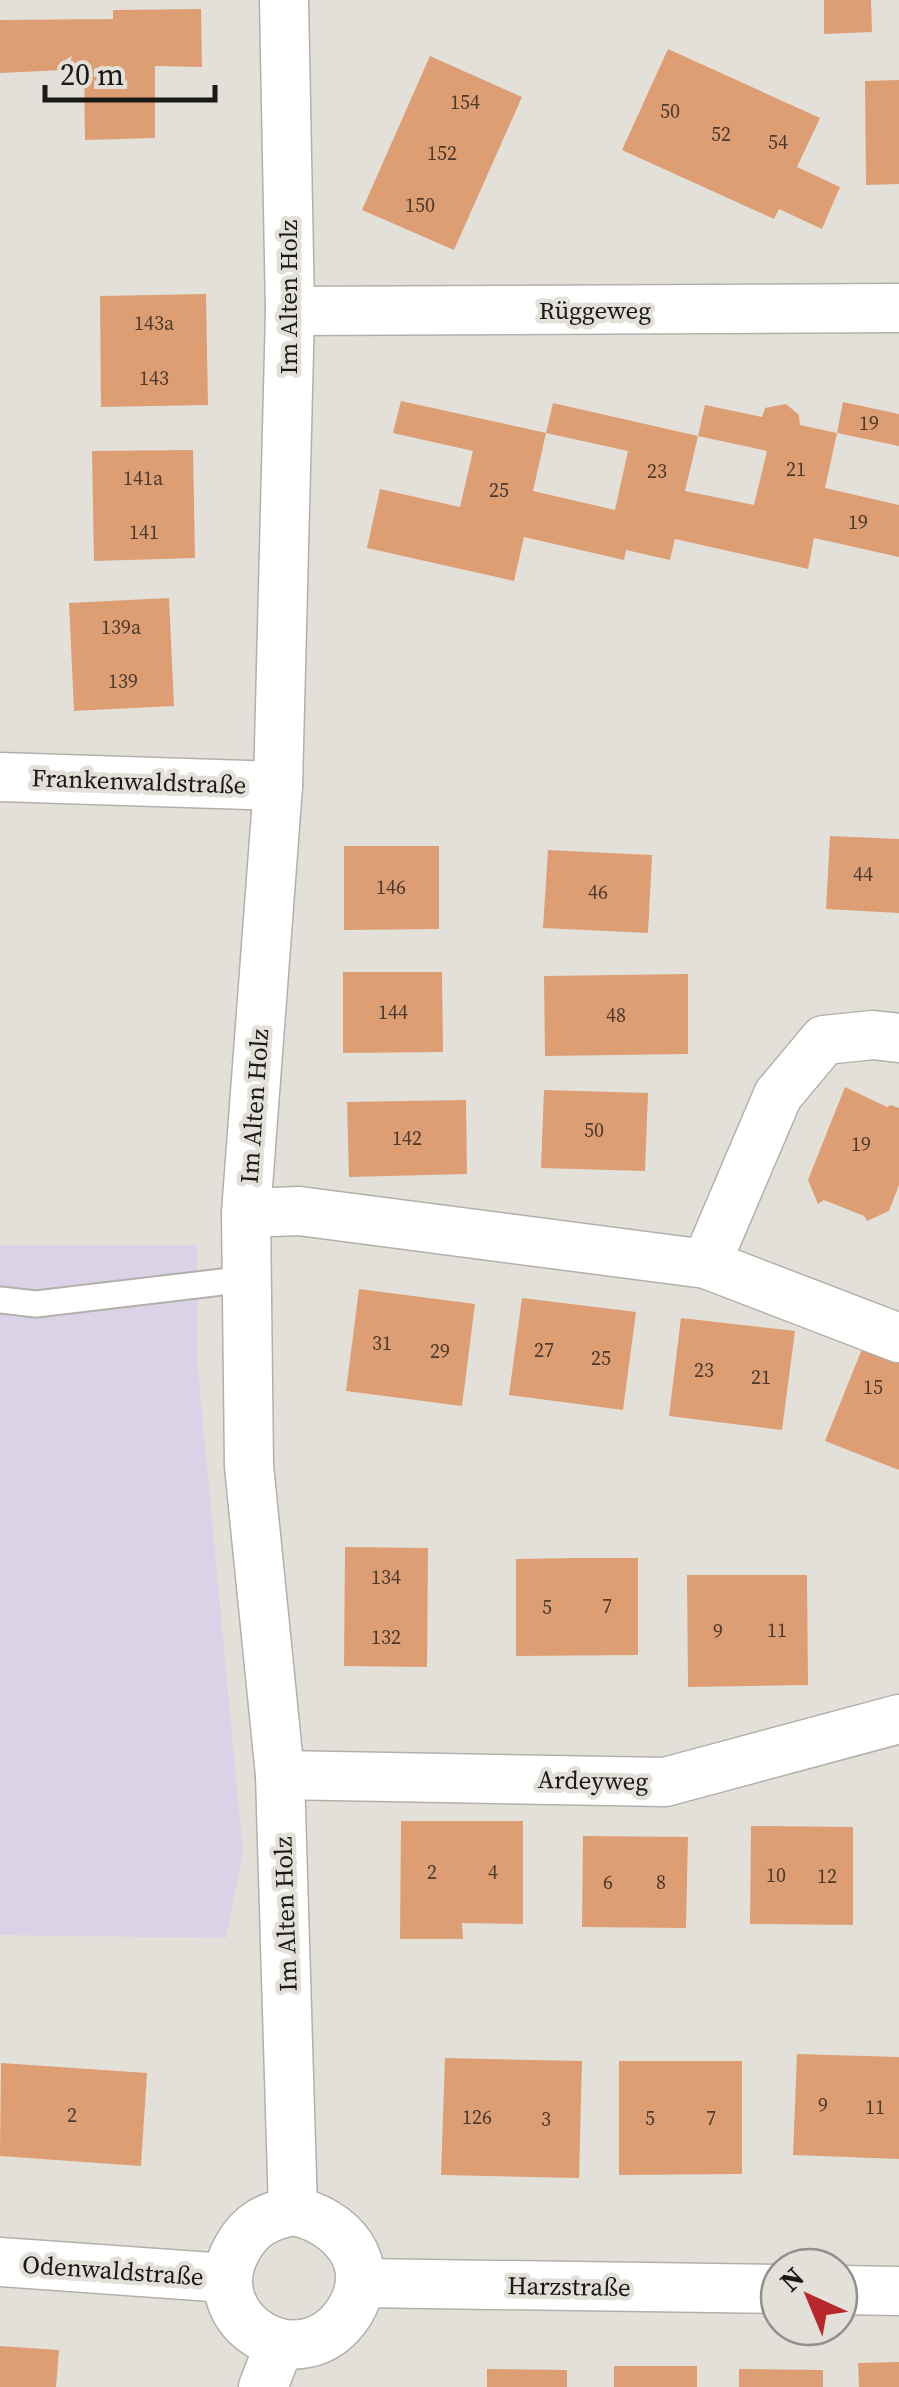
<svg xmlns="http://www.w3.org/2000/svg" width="899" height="2387" viewBox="0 0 899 2387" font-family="'Source Serif 4',serif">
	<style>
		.education { fill: #dad2e7 }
		.building { fill: #dd9e73; fill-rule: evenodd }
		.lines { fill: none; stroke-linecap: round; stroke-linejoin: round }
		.service-casing { stroke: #b3b0aa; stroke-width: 29 }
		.minor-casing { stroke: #b3b0aa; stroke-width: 51 }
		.service { stroke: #fff; stroke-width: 25 }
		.minor { stroke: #fff; stroke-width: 48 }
		.labels { text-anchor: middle; stroke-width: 9; stroke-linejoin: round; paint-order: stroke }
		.number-label { font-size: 20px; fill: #4b3a2d }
		.street-label { font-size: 25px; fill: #1a1916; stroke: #e3e0da }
	</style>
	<rect width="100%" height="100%" fill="#e3e0da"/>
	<polygon class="education" points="0,1245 197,1245 198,1370 243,1852 226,1938 0,1935"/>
	<g class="building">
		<polygon points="824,0 871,0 872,32 824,34"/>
		<polygon points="201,9 202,67 155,66 155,138 85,140 84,69 0,73 0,20 113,19 113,10"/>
		<polygon points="668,49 820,118 797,167 840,187 822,229 779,209 774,219 622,150"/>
		<polygon points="430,56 522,97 454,250 362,210"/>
		<polygon points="899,80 899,184 866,185 865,81"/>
		<polygon points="206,294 208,405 101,407 100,296"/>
		<path d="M401 401 546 433 533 491 615 510 628 451 546 433 553 403 698 436 705 405 762 417 765 408 786 404 799 415 800 425 837 433 843 402 899 414V446L837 433 825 488 899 505V557L814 538 808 569 675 539 670 560 626 550 624 560 524 537 514 581 367 548 380 489 460 507 473 451 393 433ZM698 436 767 451 754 505 685 491Z"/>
		<polygon points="193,450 195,558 94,561 92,451"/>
		<polygon points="169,598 174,706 74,711 69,603"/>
		<polygon points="830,836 899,839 899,913 826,909"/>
		<polygon points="344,846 439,846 439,929 344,930"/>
		<polygon points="548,850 652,855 648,933 543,928"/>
		<polygon points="343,972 442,972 443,1052 343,1053"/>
		<polygon points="688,974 688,1054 545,1056 544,976"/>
		<polygon points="845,1087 887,1107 891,1105 899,1108 899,1185 889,1211 867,1221 864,1216 824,1200 818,1204 808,1180"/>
		<polygon points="544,1090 648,1093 645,1171 541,1168"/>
		<polygon points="466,1100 467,1174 349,1177 347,1102"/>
		<polygon points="359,1289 475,1304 462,1406 346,1391"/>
		<polygon points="522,1298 636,1312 623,1410 509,1395"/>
		<polygon points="681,1318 795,1331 782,1430 669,1416"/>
		<polygon points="862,1349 899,1363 899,1470 825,1441"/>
		<polygon points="345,1547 428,1548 427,1667 344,1666"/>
		<polygon points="578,1558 638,1558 638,1655 516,1656 516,1559"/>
		<polygon points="687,1575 807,1575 808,1685 688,1687"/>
		<polygon points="401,1821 523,1821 523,1924 462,1923 463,1939 400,1939"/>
		<polygon points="751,1826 853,1827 853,1925 750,1924"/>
		<polygon points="583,1836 688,1837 686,1928 582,1927"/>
		<polygon points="797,2054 899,2057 899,2159 793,2155"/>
		<polygon points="445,2058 582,2061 579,2178 441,2175"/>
		<polygon points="619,2061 742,2061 742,2174 619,2175"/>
		<polygon points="1,2063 147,2073 141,2166 0,2156"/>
		<polygon points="0,2346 59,2350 56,2387 0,2387"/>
		<polygon points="899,2362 899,2387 859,2387 858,2363"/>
		<rect x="614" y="2366" width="83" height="21"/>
		<polygon points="487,2369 567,2370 567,2387 487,2387"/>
		<polygon points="739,2369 823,2370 823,2387 739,2387"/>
	</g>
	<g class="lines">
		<defs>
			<polyline id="service" points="0,1300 36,1304 247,1279"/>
			<g id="minor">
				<polyline points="284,0 290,311 278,786 246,1213 249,1466 280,1775 293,2211"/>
				<polyline points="290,311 899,308"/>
				<polyline points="0,777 278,786"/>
				<polyline points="246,1213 299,1211 706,1264 899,1338"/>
				<polyline points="706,1264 778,1095 824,1040 873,1035 899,1038"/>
				<polyline points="280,1775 665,1782 899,1719"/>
				<path d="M293 2211C341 2220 379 2263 350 2311 302 2387 195 2320 238 2247 251 2224 268 2216 293 2211Z"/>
				<polyline points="0,2262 226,2278"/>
				<polyline points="360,2283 779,2289"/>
				<polyline points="839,2290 899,2291"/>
				<polyline points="263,2387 279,2346"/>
			</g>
		</defs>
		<use href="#service" class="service-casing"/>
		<use href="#minor" class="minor-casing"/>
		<use href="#service" class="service"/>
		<use href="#minor" class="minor"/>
	</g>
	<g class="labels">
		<g class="number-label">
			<text x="465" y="109">154</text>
			<text x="670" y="118">50</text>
			<text x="721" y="141">52</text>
			<text x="778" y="149">54</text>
			<text x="442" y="160">152</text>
			<text x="420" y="212">150</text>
			<text x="154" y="330">143a</text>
			<text x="154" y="385">143</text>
			<text x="869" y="430">19</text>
			<text x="796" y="476">21</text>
			<text x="657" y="478">23</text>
			<text x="143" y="485">141a</text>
			<text x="499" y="497">25</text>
			<text x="858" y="529">19</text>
			<text x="144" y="539">141</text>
			<text x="121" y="634">139a</text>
			<text x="123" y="688">139</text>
			<text x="863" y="881">44</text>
			<text x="391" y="894">146</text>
			<text x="598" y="899">46</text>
			<text x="393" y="1019">144</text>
			<text x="616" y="1022">48</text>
			<text x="594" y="1137">50</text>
			<text x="407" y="1145">142</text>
			<text x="861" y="1151">19</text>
			<text x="382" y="1350">31</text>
			<text x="544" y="1357">27</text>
			<text x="440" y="1358">29</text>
			<text x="601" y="1365">25</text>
			<text x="704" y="1377">23</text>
			<text x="761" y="1384">21</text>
			<text x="873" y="1394">15</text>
			<text x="386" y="1584">134</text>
			<text x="607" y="1613">7</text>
			<text x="547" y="1614">5</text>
			<text x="777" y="1637">11</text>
			<text x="718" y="1638">9</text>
			<text x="386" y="1644">132</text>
			<text x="432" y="1879">2</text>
			<text x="493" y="1879">4</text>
			<text x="776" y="1882">10</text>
			<text x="827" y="1883">12</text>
			<text x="608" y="1889">6</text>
			<text x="661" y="1889">8</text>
			<text x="823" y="2112">9</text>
			<text x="875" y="2114">11</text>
			<text x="72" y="2122">2</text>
			<text x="477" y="2124">126</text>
			<text x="650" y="2125">5</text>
			<text x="711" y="2125">7</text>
			<text x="546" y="2126">3</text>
		</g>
		<g class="street-label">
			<text transform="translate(288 297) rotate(-90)" y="9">Im Alten Holz</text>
			<text x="595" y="319">Rüggeweg</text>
			<text transform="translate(139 781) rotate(2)" y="9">Frankenwaldstraße</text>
			<text transform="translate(254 1106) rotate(-86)" y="9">Im Alten Holz</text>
			<text transform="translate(593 1780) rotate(1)" y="9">Ardeyweg</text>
			<text transform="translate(285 1914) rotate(-92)" y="9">Im Alten Holz</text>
			<text transform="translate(113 2270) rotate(4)" y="9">Odenwaldstraße</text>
			<text transform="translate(569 2286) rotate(1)" y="9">Harzstraße</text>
		</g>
	</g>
	<g transform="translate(809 2297) rotate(316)"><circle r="48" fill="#e3e0da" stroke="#93908c" stroke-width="2.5"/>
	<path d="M0-8L18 38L0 25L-18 38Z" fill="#b7272b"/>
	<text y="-15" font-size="28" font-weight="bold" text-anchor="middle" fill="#1a1916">N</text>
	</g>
	<path d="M45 85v15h170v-15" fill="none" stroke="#1a1916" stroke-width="5"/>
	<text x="60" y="85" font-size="30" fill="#1a1916" stroke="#e3e0da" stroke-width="8" paint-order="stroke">20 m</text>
</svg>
